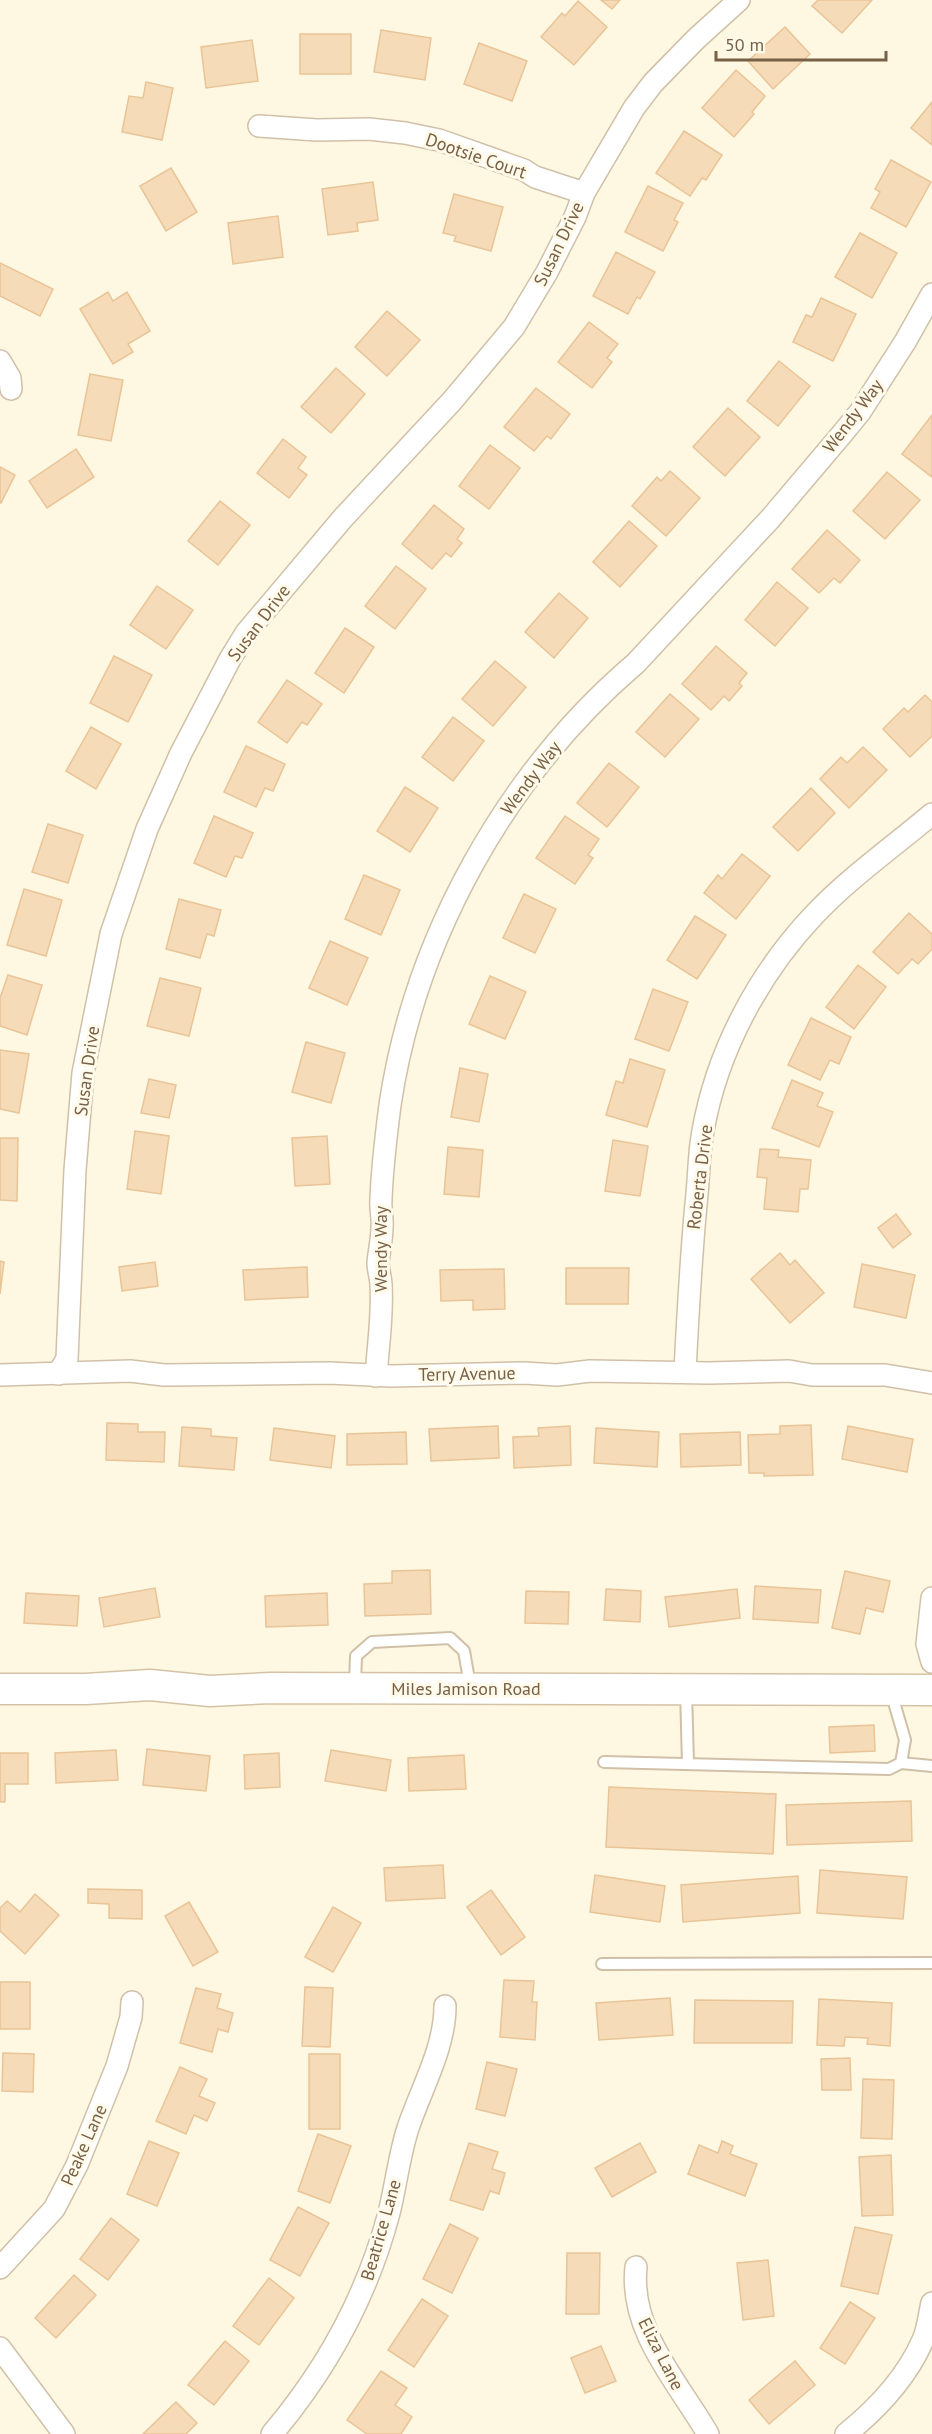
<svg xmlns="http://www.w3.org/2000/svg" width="932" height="2434" viewBox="0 0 932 2434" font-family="'PT Sans',sans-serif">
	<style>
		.building { fill: #f6dbb8; stroke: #e9c497; stroke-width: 1.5 }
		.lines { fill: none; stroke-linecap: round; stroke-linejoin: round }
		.service-casing { stroke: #d0c0a8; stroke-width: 14 }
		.minor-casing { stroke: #d0c0a8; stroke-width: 24 }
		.secondary-casing { stroke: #d4c2a5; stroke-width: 33 }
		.service { stroke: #fff; stroke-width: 10 }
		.minor { stroke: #fff; stroke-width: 21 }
		.secondary { stroke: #fff; stroke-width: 30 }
		.labels { text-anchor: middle; stroke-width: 6; stroke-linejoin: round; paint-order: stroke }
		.street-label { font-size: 18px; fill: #786046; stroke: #fffaea }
	</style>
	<rect width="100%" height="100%" fill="#fef8e2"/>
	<g class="building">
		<polygon points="601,0 620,0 612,9"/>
		<polygon points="818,0 872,0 842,33 812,6"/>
		<polygon points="578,1 607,27 574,65 541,37 562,13 565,16"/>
		<polygon points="785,27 810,54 773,89 748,61"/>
		<polygon points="381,30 431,38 425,80 374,72"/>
		<rect x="300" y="34" width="51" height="40"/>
		<polygon points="252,40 258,81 206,88 201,47"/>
		<polygon points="479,43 527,61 512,101 464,84"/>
		<polygon points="736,70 765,96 752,112 754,114 734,137 702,108"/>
		<polygon points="146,82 173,88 162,140 122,132 129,96 143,98"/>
		<polygon points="932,102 932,145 911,128"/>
		<polygon points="684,131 722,155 706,180 702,178 690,196 656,173"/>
		<polygon points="891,160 931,182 906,227 871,208 880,192 875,189"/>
		<polygon points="171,168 197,212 166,231 140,186"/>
		<polygon points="373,182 378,220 357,223 358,231 328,235 322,189"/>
		<polygon points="648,186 683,203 674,220 678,222 663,251 625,232"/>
		<polygon points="454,194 503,207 491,251 454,241 456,236 443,233"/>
		<polygon points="278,216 283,257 233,264 228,223"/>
		<polygon points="860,233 897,253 872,298 835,277"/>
		<polygon points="616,252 655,272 640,299 637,297 628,314 593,296"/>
		<polygon points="0,263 53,289 40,316 0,296"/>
		<polygon points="108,292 113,301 127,292 150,331 128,344 133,352 113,364 80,309"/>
		<polygon points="821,298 856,314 833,361 793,342 806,315 812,317"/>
		<polygon points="387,311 420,340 387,376 355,347"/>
		<polygon points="589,322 618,344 607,358 612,362 592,388 558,362"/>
		<polygon points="779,361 810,386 778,426 747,401"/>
		<polygon points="336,368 365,394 331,433 301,407"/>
		<polygon points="90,374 123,380 111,441 78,435"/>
		<polygon points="536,388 570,414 551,439 547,436 534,451 504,427"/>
		<polygon points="728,408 760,437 725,476 693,447"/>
		<polygon points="932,415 932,477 902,454"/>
		<polygon points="283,439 306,457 298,468 307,475 289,498 257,473"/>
		<polygon points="490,445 520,468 489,509 459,486"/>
		<polygon points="76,449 94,477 47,508 29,481"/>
		<polygon points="0,467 15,475 1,503 0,503"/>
		<polygon points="670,471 700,498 666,536 632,506 657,477 661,481"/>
		<polygon points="887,472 920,500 885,539 853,511"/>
		<polygon points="220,501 250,525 218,565 188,541"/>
		<polygon points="434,505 464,529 457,539 462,543 451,557 446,553 432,569 402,544"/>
		<polygon points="629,521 657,546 620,587 593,562"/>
		<polygon points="827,530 860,560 840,583 834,578 819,593 792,569"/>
		<polygon points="396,566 426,589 395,629 365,606"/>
		<polygon points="777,582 808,608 775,646 745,620"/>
		<polygon points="157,586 193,610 166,649 130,625"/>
		<polygon points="559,593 588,618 554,658 525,632"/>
		<polygon points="345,628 374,647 344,693 315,673"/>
		<polygon points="716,646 747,673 739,683 742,686 729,701 724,696 711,710 682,684"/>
		<polygon points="114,656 152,675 128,722 90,703"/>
		<polygon points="495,661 526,687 493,726 462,699"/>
		<polygon points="287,680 322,704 307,725 302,722 287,743 258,722"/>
		<polygon points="670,694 699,719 665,757 636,732"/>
		<polygon points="925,695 932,702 932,736 910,757 883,729 904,708 908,712"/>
		<polygon points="453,717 484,741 453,781 422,757"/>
		<polygon points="91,727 121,744 96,789 66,771"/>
		<polygon points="246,746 285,764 273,791 265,788 256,807 224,792"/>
		<polygon points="863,747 887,770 849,808 820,779 841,757 847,763"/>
		<polygon points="609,763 639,787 607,827 577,803"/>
		<polygon points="405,787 438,808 410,852 377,831"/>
		<polygon points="811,788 835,813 798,851 773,827"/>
		<polygon points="214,816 253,833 242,858 235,856 226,877 194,863"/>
		<polygon points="565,816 599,839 588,855 593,858 575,884 536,858"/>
		<polygon points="48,824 83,835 68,883 32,872"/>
		<polygon points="742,854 770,876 736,919 704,893 718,875 722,879"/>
		<polygon points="364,875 400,890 381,935 345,919"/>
		<polygon points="24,889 62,900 46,956 7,945"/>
		<polygon points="524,894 556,909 535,953 503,938"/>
		<polygon points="179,899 221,910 214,936 207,934 200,958 166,949"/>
		<polygon points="909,913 932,934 932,949 918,964 912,959 898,974 873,952"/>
		<polygon points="695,916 726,935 697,979 667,960"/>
		<polygon points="330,941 368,958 347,1005 309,988"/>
		<polygon points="858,965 886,987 854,1029 826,1007"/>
		<polygon points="8,975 42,985 27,1035 0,1026 0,998"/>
		<polygon points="490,976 526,992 505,1039 469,1024"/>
		<polygon points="160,978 201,988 189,1036 147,1026"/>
		<polygon points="653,989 688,1002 669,1051 635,1039"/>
		<polygon points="811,1018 851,1037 839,1064 830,1060 820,1080 788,1065"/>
		<polygon points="306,1042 345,1053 331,1103 292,1092"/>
		<polygon points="0,1050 29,1054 19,1113 0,1109"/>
		<polygon points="630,1059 665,1070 647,1127 606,1115 616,1081 623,1083"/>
		<polygon points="460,1068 488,1074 479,1122 451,1117"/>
		<polygon points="149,1079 176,1085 169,1118 141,1113"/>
		<polygon points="792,1080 823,1093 817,1106 833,1112 819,1147 772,1128"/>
		<polygon points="135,1131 169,1136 161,1194 127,1189"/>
		<polygon points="327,1136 330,1184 295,1186 292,1138"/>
		<polygon points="0,1138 18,1138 17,1201 0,1200"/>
		<polygon points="613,1140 648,1146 640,1196 605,1191"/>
		<polygon points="448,1147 483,1150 479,1197 444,1194"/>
		<polygon points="760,1149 779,1150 778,1157 811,1160 808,1189 800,1189 798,1212 764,1209 767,1178 757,1177"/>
		<polygon points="896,1214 911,1234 893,1248 878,1228"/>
		<polygon points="780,1253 790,1265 795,1260 824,1293 790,1323 751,1279"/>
		<polygon points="0,1261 4,1262 0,1294"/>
		<polygon points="155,1262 158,1286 122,1291 119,1267"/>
		<polygon points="862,1264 915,1275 906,1318 854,1307"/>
		<polygon points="307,1267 308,1297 245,1300 243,1270"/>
		<polygon points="566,1268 629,1268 628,1304 566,1304"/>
		<polygon points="504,1269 505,1309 473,1310 473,1300 441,1301 440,1270"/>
		<polygon points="107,1423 138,1424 138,1432 165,1432 164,1462 106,1460"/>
		<polygon points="811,1425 813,1475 764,1476 764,1473 749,1473 748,1435 780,1434 780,1426"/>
		<polygon points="498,1426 499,1458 431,1461 429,1429"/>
		<polygon points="570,1426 571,1465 514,1468 513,1437 539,1436 538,1428"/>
		<polygon points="848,1426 913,1439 907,1472 842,1459"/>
		<polygon points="182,1427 211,1429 211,1436 237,1438 234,1470 179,1466"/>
		<polygon points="274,1428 335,1436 331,1468 270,1460"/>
		<polygon points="596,1428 659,1432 657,1467 594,1463"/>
		<polygon points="406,1432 407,1464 347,1465 347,1434"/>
		<polygon points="740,1432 741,1465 681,1467 680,1434"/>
		<polygon points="430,1570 431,1614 365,1616 364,1584 392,1583 392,1571"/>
		<polygon points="845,1571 890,1581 883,1612 866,1608 860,1634 832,1628"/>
		<polygon points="755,1586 821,1590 818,1623 753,1619"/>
		<polygon points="155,1588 160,1617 104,1627 99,1598"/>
		<polygon points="606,1589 641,1591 640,1622 604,1620"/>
		<polygon points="737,1589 740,1618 669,1627 665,1597"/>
		<polygon points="526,1591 569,1592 568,1624 525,1623"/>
		<polygon points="26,1593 79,1596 77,1626 24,1623"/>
		<polygon points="327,1593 328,1625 266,1627 265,1596"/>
		<polygon points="874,1725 875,1751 830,1753 829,1727"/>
		<polygon points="147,1749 210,1756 206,1791 143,1785"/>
		<polygon points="116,1750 118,1780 56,1783 55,1753"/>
		<polygon points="331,1750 391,1760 386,1791 325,1781"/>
		<polygon points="0,1753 28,1753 28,1784 5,1784 5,1802 0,1802"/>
		<polygon points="279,1753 280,1787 245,1789 244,1755"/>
		<polygon points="464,1755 466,1789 409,1791 408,1758"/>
		<polygon points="609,1787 776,1794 773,1854 606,1847"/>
		<polygon points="911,1801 912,1841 787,1845 786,1805"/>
		<polygon points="443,1865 445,1898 386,1901 384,1868"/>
		<polygon points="820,1870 907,1877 903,1919 817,1913"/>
		<polygon points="595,1875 665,1886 660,1922 590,1912"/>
		<polygon points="798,1876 800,1913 683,1922 681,1885"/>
		<polygon points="88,1889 142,1890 142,1919 109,1918 109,1904 88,1903"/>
		<polygon points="491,1890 525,1937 501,1955 467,1907"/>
		<polygon points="35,1894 59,1915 25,1954 0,1931 0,1908 7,1901 20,1912"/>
		<polygon points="189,1902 218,1952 193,1966 165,1916"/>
		<polygon points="333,1907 361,1923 333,1972 305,1957"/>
		<polygon points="504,1980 534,1981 532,2002 537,2002 535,2040 500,2037"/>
		<rect x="0" y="1982" width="30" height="47"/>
		<polygon points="305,1987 333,1988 330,2047 302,2046"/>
		<polygon points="196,1988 221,1994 217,2008 233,2013 228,2032 218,2029 212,2052 180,2043"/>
		<polygon points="670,1998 673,2035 599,2040 596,2003"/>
		<polygon points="819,1999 892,2003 890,2046 867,2044 868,2038 845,2037 844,2046 817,2045"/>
		<polygon points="695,2000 793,2001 792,2043 694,2043"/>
		<polygon points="3,2053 34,2054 33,2092 2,2091"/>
		<rect x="309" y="2054" width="31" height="75"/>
		<polygon points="850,2058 851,2090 822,2090 821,2059"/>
		<polygon points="487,2062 517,2069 505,2116 476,2109"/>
		<polygon points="180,2067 207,2079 199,2096 215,2103 207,2121 194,2115 186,2134 156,2121"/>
		<polygon points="863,2079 894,2080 892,2139 861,2138"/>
		<polygon points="318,2134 351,2146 330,2203 298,2191"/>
		<polygon points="149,2141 179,2153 157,2206 127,2194"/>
		<polygon points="722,2141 733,2146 730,2154 757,2164 745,2196 688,2174 699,2145 718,2153"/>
		<polygon points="469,2143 498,2152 492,2169 505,2173 499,2194 490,2191 483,2210 450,2200"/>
		<polygon points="640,2143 656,2172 612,2197 595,2168"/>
		<polygon points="891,2155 893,2215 862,2216 859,2157"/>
		<polygon points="298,2207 329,2223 300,2276 270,2260"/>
		<polygon points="111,2218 139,2240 108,2280 80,2259"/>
		<polygon points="450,2224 478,2238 452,2293 423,2279"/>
		<polygon points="855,2227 892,2235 878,2294 841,2286"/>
		<polygon points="567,2253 600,2253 599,2314 566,2314"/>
		<polygon points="768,2260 774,2316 743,2320 737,2263"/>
		<polygon points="74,2275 96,2295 56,2338 35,2318"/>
		<polygon points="269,2278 294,2298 259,2345 233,2326"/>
		<polygon points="422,2299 448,2316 414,2367 388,2350"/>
		<polygon points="850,2302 875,2318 845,2364 820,2348"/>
		<polygon points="225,2341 249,2361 214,2405 188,2385"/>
		<polygon points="601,2346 616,2381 585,2393 571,2358"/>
		<polygon points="795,2361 815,2385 769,2424 749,2400"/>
		<polygon points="381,2371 407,2388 395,2405 412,2417 401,2434 367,2434 347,2420"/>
		<polygon points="176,2402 197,2423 186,2434 143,2434"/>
	</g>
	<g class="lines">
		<defs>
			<g id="service">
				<polyline points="355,1685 356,1656 372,1642 450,1638 464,1651 470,1685"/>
				<polyline points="686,1690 688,1764"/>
				<polyline points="604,1762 889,1769 901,1763 905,1740 891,1692"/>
				<polyline points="901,1763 932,1766"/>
				<polyline points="602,1964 932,1963"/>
			</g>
			<g id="minor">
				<polyline points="259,126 317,130 369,129 405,133 439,140 524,170 535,177 584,193"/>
				<polyline points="0,361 10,378 11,389"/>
				<path d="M685 1371C688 1312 691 1253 697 1194 699 1173 699 1151 703 1131 717 1051 759 973 814 915 850 877 893 847 932 814"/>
				<polyline points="58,1374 67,1359 75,1170 83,1073 111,934 147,829 181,753 230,659 246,633 343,518 452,401 514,327 547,272 575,217 584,193 634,108 653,83 696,39 739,0"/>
				<polyline points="0,1375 130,1371 164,1375 329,1373 392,1376 524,1373 557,1375 590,1371 709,1373 789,1371 812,1375 885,1375 932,1383"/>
				<path d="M376 1376C378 1346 383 1315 381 1285 381 1278 378 1270 378 1263 379 1251 382 1239 382 1227 383 1218 380 1209 381 1200 382 1168 386 1136 390 1105 415 937 507 773 636 663L770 519 842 434 860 412 905 342 932 294"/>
				<polyline points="932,1598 927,1644 932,1662"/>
				<path d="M636 2267C629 2331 678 2382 708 2434"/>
				<polyline points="0,2268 54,2209 77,2165 117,2066 131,2017 132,2002"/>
				<polyline points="0,2348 64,2434"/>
				<path d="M272 2434C327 2369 367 2296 389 2213 396 2185 399 2156 408 2128 421 2089 445 2048 445 2006"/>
				<path d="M846 2434C877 2409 907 2377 923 2340 928 2329 929 2315 932 2303"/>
			</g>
			<polyline id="secondary" points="0,1689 86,1689 150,1685 210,1691 271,1688 932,1690"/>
		</defs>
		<use href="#service" class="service-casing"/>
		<use href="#minor" class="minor-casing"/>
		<use href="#secondary" class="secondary-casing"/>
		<use href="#service" class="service"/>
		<use href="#minor" class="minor"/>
		<use href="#secondary" class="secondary"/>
	</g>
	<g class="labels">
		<g class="street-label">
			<text transform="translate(476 156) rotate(19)" y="6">Dootsie Court</text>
			<text transform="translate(559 244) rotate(-64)" y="6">Susan Drive</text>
			<text transform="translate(853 416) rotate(-53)" y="6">Wendy Way</text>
			<text transform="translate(259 623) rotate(-53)" y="6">Susan Drive</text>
			<text transform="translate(531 778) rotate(-53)" y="6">Wendy Way</text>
			<text transform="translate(87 1071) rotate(-82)" y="6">Susan Drive</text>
			<text transform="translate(700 1177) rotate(-83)" y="6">Roberta Drive</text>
			<text transform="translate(381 1249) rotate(-90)" y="6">Wendy Way</text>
			<text transform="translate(467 1374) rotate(-1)" y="6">Terry Avenue</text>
			<text x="466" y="1695">Miles Jamison Road</text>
			<text transform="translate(84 2145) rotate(-66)" y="6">Peake Lane</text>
			<text transform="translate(381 2230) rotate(-74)" y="6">Beatrice Lane</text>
			<text transform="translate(661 2354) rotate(63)" y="6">Eliza Lane</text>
		</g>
	</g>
	<path d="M716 51v9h170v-9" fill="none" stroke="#786046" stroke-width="3"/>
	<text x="725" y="51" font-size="18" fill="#786046" stroke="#fffaea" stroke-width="4.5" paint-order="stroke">50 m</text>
</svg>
